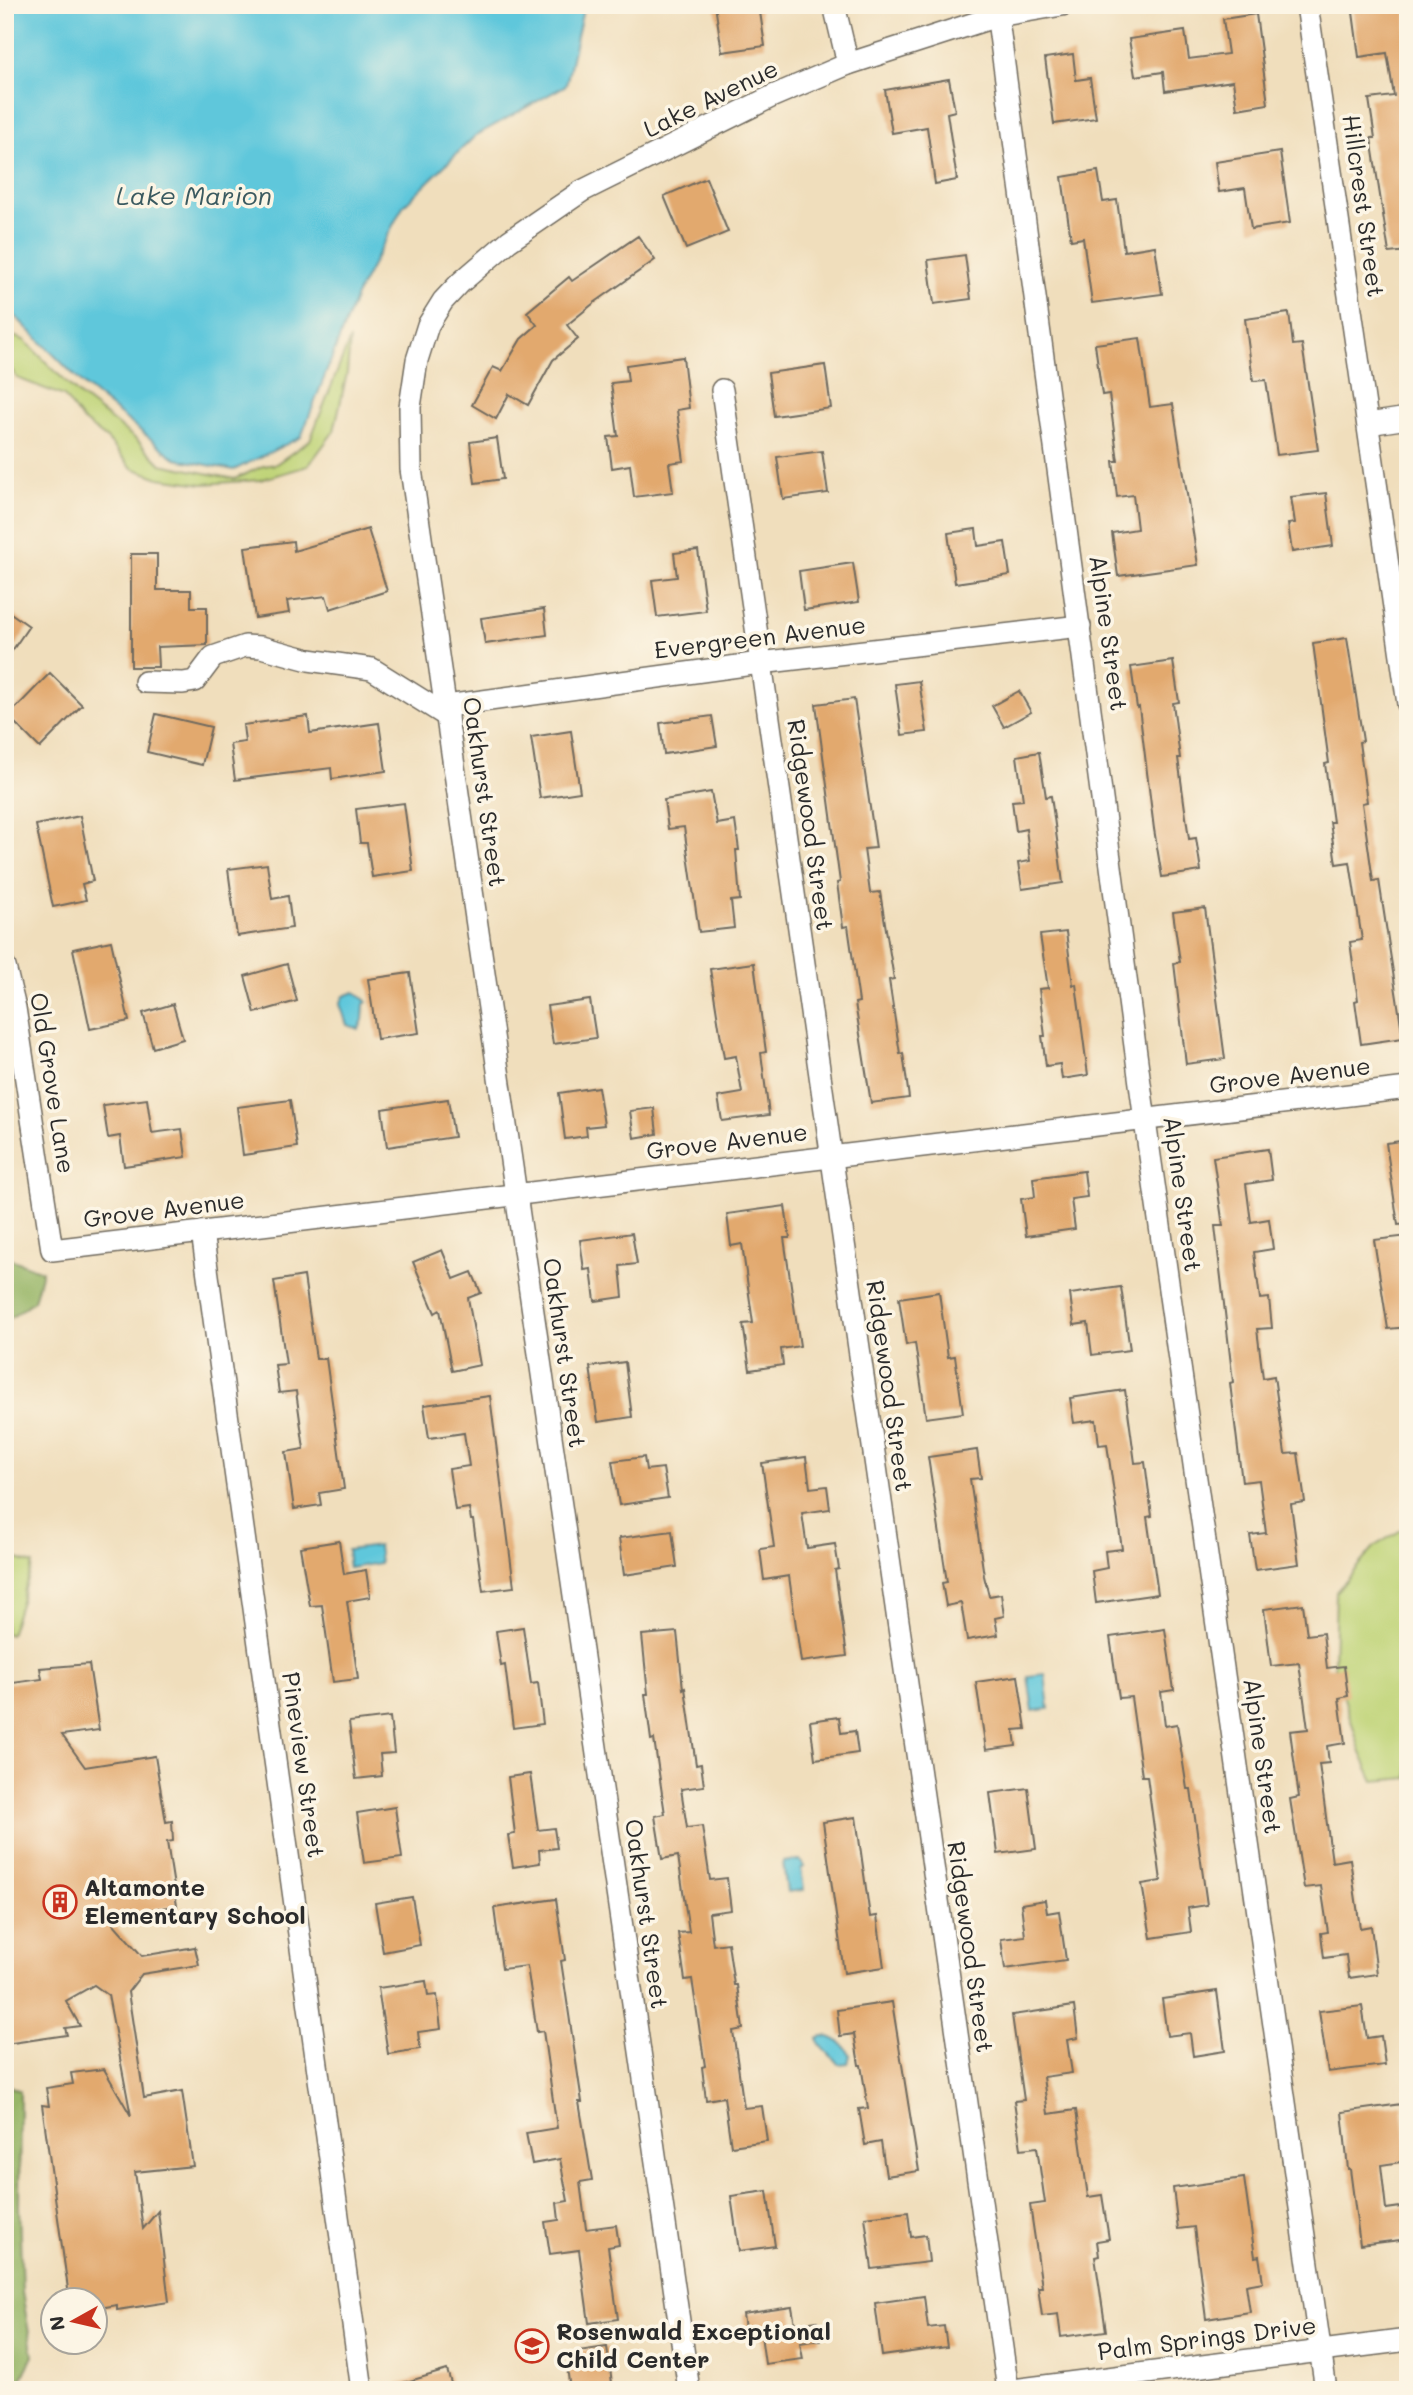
<svg xmlns="http://www.w3.org/2000/svg" width="1413" height="2395" viewBox="0 0 1413 2395" font-family="Mali,sans-serif">
	<style>
		.green { fill: #c0d478; stroke: #768052; stroke-width: 2 }
		.forest { fill: #98b668; stroke: #62704a; stroke-width: 2 }
		.water { fill: #5fc7db; stroke: #457983; stroke-width: 2 }
		.building { fill: #e2a96e }
		.lines { fill: none; stroke-linecap: round; stroke-linejoin: round }
		.minor-casing { stroke: #706a5e; stroke-width: 24 }
		.minor { stroke: #fff; stroke-width: 21 }
		.labels { text-anchor: middle; stroke-width: 7; stroke-linejoin: round; paint-order: stroke }
		.street-label { font-size: 24px; fill: #2b2b2b; stroke: #fcf5e5 }
		.poi-label { font-size: 24px; font-weight: bold; fill: #2b2b2b; stroke: #fcf5e5; text-anchor: start }
		.water-label { font-size: 26px; font-style: italic; fill: #3b5a60; stroke: #fcf5e5 }
	</style>
	<rect width="100%" height="100%" fill="#fcf5e5"/>
	<filter id="ink" filterUnits="userSpaceOnUse"><feTurbulence type="fractalNoise" baseFrequency=".0143" numOctaves="2"/><feDisplacementMap in="SourceGraphic" scale="14" xChannelSelector="R" yChannelSelector="G"/><feConvolveMatrix kernelMatrix="1 2 1 2 8 2 1 2 1" color-interpolation-filters="sRGB"/></filter>
	<filter id="wash" filterUnits="userSpaceOnUse"><feTurbulence type="fractalNoise" baseFrequency=".00686" numOctaves="4" result="noise"/><feDisplacementMap in="SourceGraphic" scale="28" xChannelSelector="R" yChannelSelector="G"/><feGaussianBlur stdDeviation="1.57" result="paint"/><feColorMatrix in="noise" values="0 0 0 0 0 0 0 0 0 0 0 0 0 0 0 0 0 1.4 0 .05"/><feComposite in="paint" operator="in"/></filter>
	<g filter="url(#wash)">
		<rect width="100%" height="100%" fill="#f0debc"/>
		<g class="green">
			<polygon points="5,333 24,340 79,395 137,440 161,464 235,479 263,466 276,464 310,440 350,339 347,373 334,431 308,466 260,480 203,484 159,478 132,468 108,440 82,420 64,396 17,378 9,366 5,364"/>
			<polygon points="1408,1526 1408,1778 1374,1781 1361,1753 1334,1665 1336,1592 1375,1546"/>
			<polygon points="5,1555 33,1564 10,1635 5,1633"/>
		</g>
		<g class="forest">
			<polygon points="5,1257 42,1271 34,1301 5,1322"/>
			<polygon points="5,2084 20,2091 19,2207 22,2292 33,2356 16,2390 5,2390"/>
		</g>
		<g class="water">
			<polygon points="5,5 584,5 566,85 475,136 403,206 356,296 301,437 234,470 176,459 87,388 5,306"/>
			<polygon points="355,992 367,1002 364,1004 363,1020 359,1029 347,1025 340,1004 344,996"/>
			<polygon points="378,1546 380,1563 349,1568 347,1550"/>
			<polygon points="1045,1674 1049,1709 1033,1711 1028,1676"/>
			<polygon points="800,1860 804,1867 801,1869 804,1890 787,1892 783,1862"/>
			<path d="M823 2036C835 2037 844 2044 850 2055L848 2063 838 2064C832 2055 819 2047 817 2038Z"/>
		</g>
		<g id="blocks">
			<g class="building">
				<polygon points="715,5 759,5 765,46 722,52"/>
				<polygon points="1352,5 1389,5 1389,8 1406,6 1408,164 1402,164 1408,202 1408,251 1389,253 1371,138 1375,138 1369,99 1394,96 1387,53 1359,57"/>
				<polygon points="1256,14 1268,104 1237,109 1233,81 1165,91 1163,72 1135,76 1129,39 1185,31 1189,59 1228,54 1223,19"/>
				<polygon points="1073,54 1076,80 1090,78 1096,118 1054,124 1045,58"/>
				<polygon points="949,79 955,111 947,113 957,180 935,184 927,127 892,133 885,90"/>
				<polygon points="1280,152 1290,223 1251,229 1245,188 1219,192 1215,162"/>
				<polygon points="1098,171 1103,202 1117,200 1124,251 1155,246 1162,294 1092,303 1083,238 1071,240 1062,177"/>
				<polygon points="706,178 728,232 686,249 664,196"/>
				<polygon points="638,236 655,260 594,303 567,325 578,339 553,360 528,405 509,394 496,419 472,405 493,367 502,371 521,339 537,325 527,312 569,277 572,281"/>
				<polygon points="965,255 971,299 934,304 928,260"/>
				<polygon points="1289,313 1293,345 1302,344 1318,450 1277,455 1266,380 1253,381 1245,319"/>
				<polygon points="1140,338 1150,407 1173,404 1198,565 1118,576 1112,533 1137,529 1133,495 1117,497 1113,461 1118,461 1109,394 1102,395 1095,344"/>
				<polygon points="683,357 689,408 677,410 684,461 669,463 673,492 634,497 630,465 612,468 608,437 618,436 611,383 628,381 626,365"/>
				<polygon points="825,365 831,408 774,416 768,373"/>
				<polygon points="497,438 503,479 475,483 470,442"/>
				<polygon points="822,451 828,493 783,499 777,457"/>
				<polygon points="1326,493 1333,546 1292,552 1288,524 1295,523 1291,497"/>
				<polygon points="368,529 387,591 330,609 326,596 287,601 289,613 255,618 245,547 293,541 294,551"/>
				<polygon points="976,529 978,546 1005,542 1010,575 955,583 948,533"/>
				<polygon points="698,550 706,611 657,617 652,580 677,577 674,553"/>
				<polygon points="131,554 157,554 157,590 191,590 191,607 207,607 207,645 157,647 158,667 131,667"/>
				<polygon points="853,563 859,602 804,610 799,571"/>
				<polygon points="5,609 29,626 5,661"/>
				<polygon points="544,609 547,635 485,644 481,618"/>
				<polygon points="1347,638 1363,741 1359,742 1367,802 1362,803 1373,881 1379,880 1403,1038 1361,1044 1355,1001 1358,1000 1350,942 1362,940 1350,862 1336,864 1330,822 1333,822 1325,764 1329,763 1313,643"/>
				<polygon points="1173,661 1179,702 1173,703 1180,758 1178,758 1189,839 1196,838 1201,871 1162,877 1154,829 1139,707 1137,708 1131,667"/>
				<polygon points="50,673 82,705 40,748 8,716"/>
				<polygon points="919,681 927,732 902,735 895,684"/>
				<polygon points="1019,691 1031,712 1004,727 992,706"/>
				<polygon points="854,699 876,848 864,849 870,893 880,892 894,979 889,980 900,1054 903,1053 909,1098 871,1103 855,1003 859,1002 848,926 843,927 837,883 840,882 816,704"/>
				<polygon points="156,714 211,727 202,765 147,752"/>
				<polygon points="308,716 310,733 379,723 386,771 332,779 331,768 235,780 230,744 245,742 243,725"/>
				<polygon points="712,716 717,746 664,754 660,723"/>
				<polygon points="571,731 580,792 540,798 531,737"/>
				<polygon points="1039,752 1046,797 1051,796 1063,883 1022,889 1018,863 1030,861 1026,829 1016,831 1012,801 1023,800 1017,756"/>
				<polygon points="711,792 717,824 735,821 739,850 736,850 740,900 731,901 734,928 699,932 684,827 668,829 664,800"/>
				<polygon points="404,803 413,871 372,877 367,843 360,843 356,809"/>
				<polygon points="80,816 93,881 82,884 86,900 53,907 36,825"/>
				<polygon points="267,864 272,899 288,896 292,928 237,936 228,869"/>
				<polygon points="1205,908 1225,1059 1186,1064 1174,963 1180,962 1173,912"/>
				<polygon points="1066,932 1073,985 1076,984 1088,1075 1062,1079 1060,1064 1046,1066 1042,1036 1045,1036 1039,989 1048,988 1040,935"/>
				<polygon points="111,941 129,1021 90,1029 73,949"/>
				<polygon points="754,963 766,1052 761,1053 769,1115 722,1121 718,1097 742,1093 736,1056 724,1058 710,969"/>
				<polygon points="287,964 297,1001 255,1013 245,976"/>
				<polygon points="410,973 419,1033 377,1039 368,979"/>
				<polygon points="590,1000 596,1038 553,1044 547,1006"/>
				<polygon points="173,1004 183,1039 153,1048 143,1013"/>
				<polygon points="598,1087 604,1125 586,1127 587,1136 565,1139 559,1093"/>
				<polygon points="147,1099 152,1133 182,1129 186,1157 124,1166 120,1136 108,1138 103,1105"/>
				<polygon points="448,1099 454,1137 387,1147 382,1109"/>
				<polygon points="290,1100 297,1147 243,1155 237,1107"/>
				<polygon points="654,1108 657,1134 634,1138 630,1111"/>
				<polygon points="1408,1140 1408,1224 1398,1225 1386,1143"/>
				<polygon points="1268,1149 1272,1180 1246,1184 1251,1222 1269,1219 1273,1249 1254,1252 1260,1299 1269,1298 1272,1328 1257,1329 1263,1378 1274,1376 1285,1454 1298,1453 1305,1502 1291,1504 1299,1564 1255,1570 1250,1535 1266,1533 1259,1480 1242,1482 1230,1383 1233,1382 1215,1226 1223,1226 1213,1157"/>
				<polygon points="1084,1171 1087,1197 1071,1199 1075,1229 1026,1236 1021,1199 1035,1197 1033,1178"/>
				<polygon points="785,1206 790,1238 784,1238 800,1346 781,1349 783,1365 750,1370 743,1324 753,1323 742,1244 731,1246 727,1214"/>
				<polygon points="632,1233 637,1264 620,1266 623,1297 595,1301 591,1269 584,1270 580,1240"/>
				<polygon points="1408,1236 1408,1327 1388,1329 1374,1240"/>
				<polygon points="442,1250 454,1279 472,1272 481,1293 468,1298 480,1365 452,1371 440,1310 435,1313 413,1262"/>
				<polygon points="304,1276 316,1359 326,1358 344,1489 319,1493 321,1505 294,1509 286,1452 304,1449 296,1391 279,1393 275,1365 286,1364 274,1281"/>
				<polygon points="1121,1287 1130,1350 1092,1355 1088,1323 1074,1325 1070,1294"/>
				<polygon points="939,1292 948,1357 955,1356 963,1413 926,1418 915,1343 906,1345 899,1298"/>
				<polygon points="625,1362 632,1417 598,1422 590,1367"/>
				<polygon points="1125,1390 1135,1463 1145,1462 1152,1516 1147,1517 1158,1594 1096,1603 1092,1571 1107,1568 1105,1551 1122,1549 1107,1444 1099,1445 1096,1420 1074,1423 1070,1398"/>
				<polygon points="490,1396 514,1587 483,1591 473,1520 471,1520 469,1508 455,1510 449,1469 469,1466 464,1433 429,1438 424,1405"/>
				<polygon points="977,1450 981,1478 970,1479 984,1576 989,1596 1001,1594 1004,1616 995,1618 998,1635 967,1640 961,1603 946,1606 942,1583 947,1582 928,1457"/>
				<polygon points="644,1457 646,1470 663,1468 668,1498 619,1505 612,1461"/>
				<polygon points="806,1457 810,1488 827,1486 830,1509 802,1513 807,1548 835,1544 839,1569 835,1570 847,1656 801,1662 789,1576 764,1580 760,1549 774,1547 762,1463"/>
				<polygon points="672,1531 677,1567 624,1575 619,1538"/>
				<polygon points="339,1541 344,1574 366,1570 370,1597 347,1601 358,1679 333,1682 322,1605 310,1606 300,1547"/>
				<polygon points="1303,1604 1307,1635 1323,1633 1327,1668 1344,1666 1348,1696 1339,1698 1345,1743 1327,1746 1329,1763 1319,1764 1332,1862 1350,1859 1360,1928 1371,1926 1377,1974 1349,1978 1346,1955 1324,1958 1321,1933 1328,1932 1321,1886 1304,1888 1290,1799 1299,1797 1290,1731 1308,1729 1299,1663 1271,1666 1264,1609"/>
				<polygon points="523,1627 531,1684 538,1683 543,1724 513,1728 505,1665 501,1666 496,1631"/>
				<polygon points="1165,1629 1174,1690 1161,1692 1165,1726 1177,1724 1187,1789 1191,1789 1207,1905 1188,1908 1191,1932 1151,1938 1142,1884 1161,1881 1147,1776 1142,1776 1131,1697 1119,1698 1110,1637"/>
				<polygon points="677,1632 683,1689 685,1688 696,1765 701,1764 704,1786 681,1789 687,1828 702,1826 710,1880 727,1878 731,1910 709,1913 713,1945 728,1943 734,1985 737,1985 743,2029 733,2031 744,2108 762,2106 767,2141 731,2146 724,2097 706,2100 702,2067 705,2066 692,1979 685,1980 678,1933 689,1932 678,1856 662,1859 655,1816 665,1814 654,1739 651,1740 645,1694 648,1694 642,1635"/>
				<polygon points="89,1664 99,1730 62,1735 85,1767 155,1756 166,1822 172,1821 173,1841 167,1842 177,1906 106,1915 142,1956 195,1947 199,1965 142,1974 128,1992 144,2098 182,2091 193,2166 135,2172 143,2229 158,2211 169,2302 117,2310 117,2305 94,2309 94,2300 78,2300 77,2295 69,2296 42,2105 49,2106 46,2088 73,2084 71,2073 104,2069 131,2116 108,1995 94,1985 66,2001 80,2026 65,2028 67,2035 5,2044 5,1684 42,1679 40,1668"/>
				<polygon points="1018,1676 1026,1729 1014,1730 1016,1746 986,1750 976,1682"/>
				<polygon points="390,1717 394,1753 380,1754 382,1776 356,1779 349,1722"/>
				<polygon points="839,1717 841,1733 855,1731 858,1753 815,1759 810,1721"/>
				<polygon points="530,1774 538,1830 554,1828 557,1848 539,1850 540,1863 513,1867 508,1835 515,1834 508,1777"/>
				<polygon points="1028,1788 1036,1849 998,1854 990,1793"/>
				<polygon points="395,1807 402,1858 364,1863 357,1813"/>
				<polygon points="856,1817 870,1917 877,1916 884,1967 844,1973 823,1822"/>
				<polygon points="412,1897 420,1945 383,1952 375,1903"/>
				<polygon points="556,1899 565,1960 561,1961 582,2102 579,2102 592,2180 580,2182 586,2229 616,2225 619,2245 608,2247 618,2319 589,2323 579,2250 550,2254 545,2222 559,2220 557,2203 568,2201 560,2159 532,2164 526,2133 557,2128 543,2031 537,2032 527,1966 502,1969 494,1908"/>
				<polygon points="1045,1900 1047,1913 1059,1911 1066,1960 1005,1969 1001,1939 1025,1936 1021,1904"/>
				<polygon points="426,1981 428,1996 437,1995 441,2029 418,2032 420,2049 388,2054 378,1988"/>
				<polygon points="1217,1991 1225,2051 1193,2056 1190,2033 1167,2036 1162,1999"/>
				<polygon points="892,2002 919,2171 886,2176 881,2142 865,2145 859,2109 868,2108 861,2065 859,2065 854,2034 840,2036 837,2010"/>
				<polygon points="1074,2006 1078,2038 1067,2040 1072,2073 1043,2077 1048,2114 1076,2110 1088,2197 1102,2195 1109,2239 1097,2241 1099,2256 1095,2257 1106,2331 1061,2337 1058,2314 1042,2316 1038,2287 1042,2287 1030,2205 1045,2203 1037,2147 1021,2149 1014,2101 1024,2100 1012,2015"/>
				<polygon points="1362,2006 1367,2038 1381,2036 1385,2065 1328,2072 1319,2011"/>
				<polygon points="1402,2104 1408,2161 1381,2165 1386,2209 1408,2206 1408,2239 1360,2245 1350,2169 1348,2169 1342,2112"/>
				<polygon points="1244,2178 1255,2257 1259,2256 1263,2282 1246,2285 1250,2312 1206,2319 1194,2227 1178,2229 1173,2188"/>
				<polygon points="767,2191 775,2246 739,2251 731,2196"/>
				<polygon points="908,2212 911,2237 926,2235 929,2262 872,2269 865,2217"/>
				<polygon points="924,2296 928,2328 944,2326 947,2347 882,2356 875,2303"/>
				<polygon points="792,2307 795,2324 817,2321 820,2340 800,2343 803,2359 765,2364 761,2335 746,2337 743,2314"/>
				<polygon points="607,2347 613,2390 570,2390 567,2367 580,2365 578,2351"/>
				<polygon points="447,2370 453,2390 396,2390 396,2385"/>
			</g>
		</g>
	</g>
	<g filter="url(#ink)">
		<use href="#blocks" fill-opacity="0" stroke="#706a5e" stroke-width="2"/>
		<g class="lines">
			<defs>
				<g id="minor">
					<polyline points="834,5 848,64"/>
					<polyline points="996,5 1145,1121 1326,2390"/>
					<polyline points="1307,5 1408,704"/>
					<polyline points="722,390 1008,2390"/>
					<polyline points="1368,424 1408,418"/>
					<polyline points="145,682 183,683 195,681 213,657 245,646 261,647 309,660 372,669 447,716"/>
					<polyline points="446,706 760,663 1080,626"/>
					<polyline points="5,967 15,1008 52,1250 1408,1088"/>
					<polyline points="202,1232 362,2390"/>
					<polyline points="689,2390 411,469 410,407 417,360 428,325 443,301 460,283 509,241 582,191 773,96 848,64 997,16 1062,5"/>
					<polyline points="1013,2390 1408,2340"/>
				</g>
			</defs>
			<use href="#minor" class="minor-casing"/>
			<use href="#minor" class="minor"/>
		</g>
	</g>
	<defs>
		<symbol id="building-ring" viewBox="-11 -11 22 22"><circle r="9.5" fill="#fcf5e5" stroke="#c8321e" stroke-width="1.5"/><path d="M-4-6H4V6H1V3H-1V6H-4ZM-2.5-4.3h1.7v1.8h-1.7ZM.8-4.3h1.7v1.8H.8ZM-2.5-1h1.7V.8h-1.7ZM.8-1h1.7V.8H.8Z" fill="#c8321e"/></symbol>
		<symbol id="school-ring" viewBox="-11 -11 22 22"><circle r="9.5" fill="#fcf5e5" stroke="#c8321e" stroke-width="1.5"/><path d="M0-5L7-2L0 1L-7-2ZM-4 1L0 2.5L4 1V4Q0 6-4 4Z" fill="#c8321e"/></symbol>
	</defs>
	<g fill-rule="evenodd">
		<use href="#building-ring" x="41" y="1883" width="38" height="38"/>
		<use href="#school-ring" x="513" y="2327" width="38" height="38"/>
	</g>
	<g class="labels">
		<g class="street-label">
			<text transform="translate(711 99) rotate(-26)" y="8">Lake Avenue</text>
			<text transform="translate(1363 206) rotate(82)" y="8">Hillcrest Street</text>
			<text transform="translate(1108 633) rotate(82)" y="8">Alpine Street</text>
			<text transform="translate(760 638) rotate(-7)" y="8">Evergreen Avenue</text>
			<text transform="translate(484 792) rotate(82)" y="8">Oakhurst Street</text>
			<text transform="translate(810 825) rotate(82)" y="8">Ridgewood Street</text>
			<text transform="translate(1290 1076) rotate(-7)" y="8">Grove Avenue</text>
			<text transform="translate(52 1083) rotate(81)" y="8">Old Grove Lane</text>
			<text transform="translate(727 1142) rotate(-7)" y="8">Grove Avenue</text>
			<text transform="translate(1182 1194) rotate(82)" y="8">Alpine Street</text>
			<text transform="translate(164 1210) rotate(-7)" y="8">Grove Avenue</text>
			<text transform="translate(564 1353) rotate(82)" y="8">Oakhurst Street</text>
			<text transform="translate(889 1386) rotate(82)" y="8">Ridgewood Street</text>
			<text transform="translate(1262 1756) rotate(82)" y="8">Alpine Street</text>
			<text transform="translate(303 1765) rotate(82)" y="8">Pineview Street</text>
			<text transform="translate(646 1914) rotate(82)" y="8">Oakhurst Street</text>
			<text transform="translate(970 1947) rotate(82)" y="8">Ridgewood Street</text>
			<text transform="translate(1207 2339) rotate(-7)" y="8">Palm Springs Drive</text>
		</g>
		<g class="poi-label">
			<text x="84" y="1896">Altamonte<tspan x="84" dy="28">Elementary School</tspan></text>
			<text x="556" y="2340">Rosenwald Exceptional<tspan x="556" dy="28">Child Center</tspan></text>
		</g>
		<g class="water-label">
			<text x="194" y="205">Lake Marion</text>
		</g>
	</g>
	<rect width="1413" height="2395" fill="none" stroke="#fcf5e5" stroke-width="28"/>
	<g transform="translate(74 2321) rotate(262)"><circle r="33" fill="#fcf5e5" stroke="#a8a49b" stroke-width="2"/>
	<path d="M0-5L12 26L0 18L-12 26Z" fill="#c8321e"/>
	<text y="-10" font-size="19" font-weight="bold" text-anchor="middle" fill="#2b2b2b">N</text>
	</g>
</svg>
